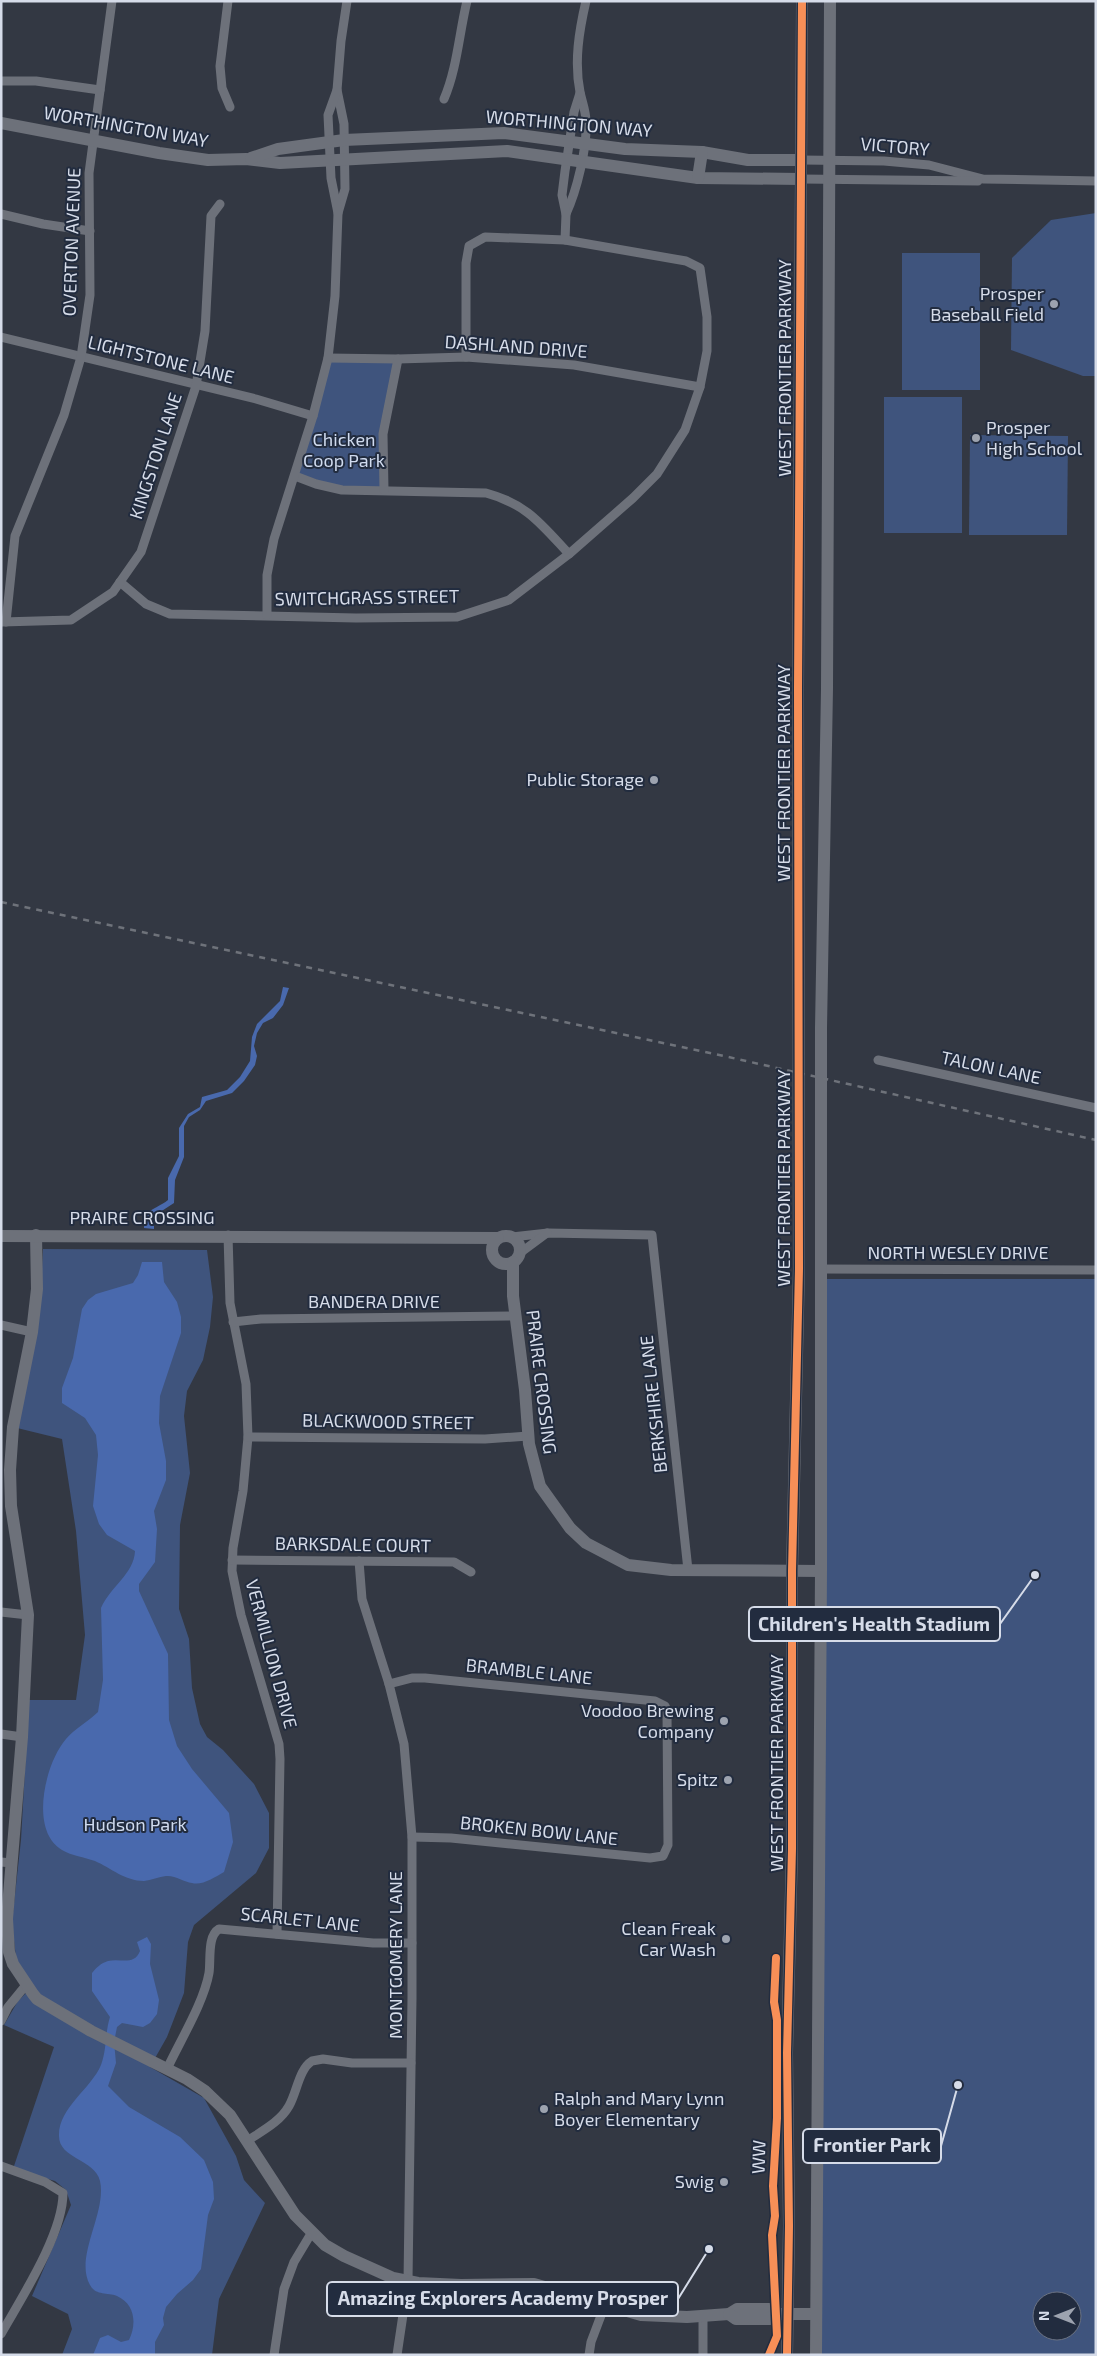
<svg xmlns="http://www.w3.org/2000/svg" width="1097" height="2356" viewBox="0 0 1097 2356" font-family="'Exo 2',sans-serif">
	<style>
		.green { fill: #3f547d; fill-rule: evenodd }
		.water { fill: #4969ad }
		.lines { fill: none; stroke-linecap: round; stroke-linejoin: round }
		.street { stroke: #6d717a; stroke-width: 9 }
		.secondary { stroke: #6d717a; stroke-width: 12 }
		.rail { stroke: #6e727a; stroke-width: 2.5; stroke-dasharray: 6 6; stroke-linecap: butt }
		.cycleway-casing { stroke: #222c3f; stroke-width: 11 }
		.cycleway { stroke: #f78f57; stroke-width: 8 }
		.poi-dot { fill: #9da3af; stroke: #222c3f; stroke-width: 2 }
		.labels { text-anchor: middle; stroke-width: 4; stroke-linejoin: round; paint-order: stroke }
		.street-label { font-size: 18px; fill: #d6dce9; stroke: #222c3f }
		.poi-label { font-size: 18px; fill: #d6dce9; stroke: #222c3f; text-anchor: end }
		.park-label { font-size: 18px; fill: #d0dbef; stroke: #222c3f }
		.leader { fill: none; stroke: #d6dce9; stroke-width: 2 }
		.callout-dot { fill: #d6dce9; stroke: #222c3f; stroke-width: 2 }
		.callout { fill: #222c3f; stroke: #d6dce9; stroke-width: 2 }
		.callout-label { font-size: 19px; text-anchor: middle; font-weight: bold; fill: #d6dce9 }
	</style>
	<rect width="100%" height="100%" fill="#333843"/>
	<g class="green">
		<polygon points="1096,213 1096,376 1083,376 1011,350 1012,258 1051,220"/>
		<rect x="902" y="253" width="78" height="137"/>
		<polygon points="328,358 398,359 386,413 384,490 342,490 295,476"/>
		<rect x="884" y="397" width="78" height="136"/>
		<polygon points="970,435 1068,436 1067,535 969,535"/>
		<polygon points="43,1249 207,1250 213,1297 210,1327 203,1360 187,1391 184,1416 190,1473 180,1525 179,1609 189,1639 192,1688 200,1724 207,1737 223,1750 254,1784 269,1813 269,1848 256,1873 194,1925 188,1942 184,1993 167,2037 150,2067 204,2098 236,2156 244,2180 265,2203 219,2299 212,2355 62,2355 72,2329 68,2314 32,2296 71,2205 66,2190 55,2181 13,2169 54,2047 4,2025 18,2001 30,1989 16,1958 12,1922 21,1840 29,1700 76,1700 85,1635 76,1531 62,1439 13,1427 40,1307"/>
		<path d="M822 1279H1096V2355H821ZM1042 2301H1072V2331H1042Z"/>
	</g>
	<g class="water">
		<path d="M283 987 289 988 283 1005 273 1018 263 1023 257 1033 254 1046 257 1056 255 1065 244 1081 232 1093 206 1101 200 1110 189 1117 184 1126V1157L175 1180 174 1203 154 1216V1229L144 1228C145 1207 154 1211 168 1200V1178L179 1156V1128L188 1114 200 1107 202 1097 227 1090 240 1077 250 1061 252 1037 257 1024 280 1001Z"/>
		<path d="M142 1262H162L164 1282 177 1302 181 1317V1333L160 1396 159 1423 166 1461V1480L154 1511 157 1529 155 1562 139 1584V1591L168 1654 169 1720 177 1746 192 1769 229 1813 233 1842 224 1872C215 1877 202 1886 192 1883 184 1882 175 1875 166 1876 159 1877 151 1880 144 1881 125 1881 111 1868 95 1861 84 1857 72 1856 62 1850 29 1831 45 1763 66 1739 74 1729 88 1722 98 1712L103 1680 101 1608C110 1587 134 1574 135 1551L107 1535 99 1524 93 1506 98 1455 96 1435 85 1418 62 1403V1388L73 1358 82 1309 88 1300 96 1294 133 1283 138 1275Z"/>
		<path d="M147 1937 151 1944 150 1964 159 2000 157 2014 150 2023 143 2027 122 2023 117 2027 114 2042 116 2063 108 2086 129 2107 180 2137 204 2160 213 2182 214 2199 208 2215 201 2269 193 2280 177 2294 166 2307 163 2318 164 2325 155 2342V2355H93L100 2338 108 2335 121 2342 129 2340C137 2324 135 2304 117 2296 107 2292 96 2296 90 2285 74 2257 107 2213 100 2181 95 2159 59 2159 59 2136 58 2108 91 2089 101 2065 107 2049 105 2032 110 2017L92 1991V1973C96 1968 101 1963 108 1961 121 1958 134 1966 140 1951L137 1942Z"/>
	</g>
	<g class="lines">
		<g class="street">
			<polyline points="228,1 220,66 222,88 230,107"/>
			<polyline points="1,81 36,81 100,90"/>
			<polyline points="337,90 344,124 345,189 338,213"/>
			<path d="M444 99C457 69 459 34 467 1"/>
			<polyline points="801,160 884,161 929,165 983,179 1096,181"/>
			<polyline points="801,179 978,181"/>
			<polyline points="1,214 43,224 90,231"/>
			<path d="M566 214C577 190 587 149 586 122 586 111 582 102 580 92 574 62 579 31 586 1"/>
			<polyline points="565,240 566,214 562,195 565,171 574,112 580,93"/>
			<polyline points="1,337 256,399 313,416"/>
			<polyline points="328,358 398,359 466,357 574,365 700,387"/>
			<path d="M295 476 316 484 342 490 486 493C527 504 541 524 569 554"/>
			<polyline points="384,490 383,434 398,359"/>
			<polyline points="120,582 146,604 170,614 356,618 457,617 509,600 569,554 633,498 657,474 685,430 700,387 707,351 707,317 700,268 686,261 565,240 485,237 469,246 466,263 466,357"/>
			<polyline points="267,615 267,575 274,539 313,416 328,358 335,296 338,213 331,178 328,115 337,90 341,41 347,1"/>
			<polyline points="2,622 71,620 113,592 141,552 196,386 205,331 211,216 220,204"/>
			<polyline points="6,622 15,536 64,415 81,357 90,295 89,173 112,1"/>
			<polyline points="878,1060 1096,1108"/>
			<polyline points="228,1235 230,1303 246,1384 248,1437 243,1491 233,1548 232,1571 241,1615 279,1744 280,1759 277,1934"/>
			<polyline points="512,1237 548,1233 652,1235 688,1570"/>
			<polyline points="520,1253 547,1233"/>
			<polyline points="820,1269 1096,1270"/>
			<polyline points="233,1322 261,1319 516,1316"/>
			<polyline points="1,1325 32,1332"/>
			<polyline points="248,1437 485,1439 528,1436"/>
			<polyline points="232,1560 454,1562 471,1572"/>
			<polyline points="359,1561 362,1599 389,1684 404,1744 412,1837 412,1998 408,2281 397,2355"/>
			<polyline points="1,1612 28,1615"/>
			<polyline points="389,1684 412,1678 425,1678 655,1701 665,1706 667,1711 668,1845 663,1856 650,1858 451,1838 412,1837"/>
			<polyline points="1,1734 22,1737"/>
			<polyline points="1,1862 12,1863"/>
			<polyline points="1,2021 8,2007 26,1985"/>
			<path d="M167 2069C180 2041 204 2002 209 1973 211 1960 207 1936 219 1929L373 1943H412"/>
			<path d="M247 2141C262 2131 280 2122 289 2106 297 2092 299 2069 312 2061L323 2059 352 2063H411"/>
			<path d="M1 2166 45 2182 63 2193C63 2234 22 2297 1 2334"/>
			<polyline points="274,2355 284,2289 294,2262 312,2232"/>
			<polyline points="589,2355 591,2342 605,2305"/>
			<polyline points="703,2355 703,2316"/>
		</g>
		<g class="secondary">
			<polyline points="1,123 159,153 208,160 246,159 280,163 507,151 698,178 801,179"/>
			<polyline points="251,158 278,149 344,140 504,133 625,149 702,152 748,160 801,160"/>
			<polyline points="698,178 702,152"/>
			<polyline points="36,1235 37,1289 32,1332 13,1427 10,1470 11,1506 28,1615 22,1737 7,1919 9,1952 13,1964 33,1994 37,1999 91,2031 187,2079 205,2091 230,2115 295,2215 325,2245 344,2256 393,2278 418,2283 461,2285 534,2284 641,2315 687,2317 729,2314 737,2309 769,2309 775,2314 816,2314"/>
			<circle cx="506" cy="1250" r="14"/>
			<polyline points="1,1236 498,1238"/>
			<polyline points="513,1262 513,1296 525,1390 529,1444 540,1486 570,1528 586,1543 628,1565 671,1570 821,1571"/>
			<polyline points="729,2314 736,2319 770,2319 775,2314"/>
			<polyline points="787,2355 789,2226 787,2053 792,1849 792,1571 799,1269 798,689 802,1"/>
			<polyline points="816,2355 821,1571 821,1028 827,689 830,1"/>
		</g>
		<polyline class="rail" points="1,902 715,1054 1096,1140"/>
		<defs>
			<g id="cycleway">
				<polyline points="769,2355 777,2336 772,2235 775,2216 773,2186 777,2118 777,2020 774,2002 776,1958"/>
				<polyline points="787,2355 789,2226 787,2053 792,1849 792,1571 799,1269 798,689 802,1"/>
			</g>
		</defs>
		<use href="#cycleway" class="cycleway-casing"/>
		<use href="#cycleway" class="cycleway"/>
	</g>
	<g class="poi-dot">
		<circle cx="1054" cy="304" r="5"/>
		<circle cx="976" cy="438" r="5"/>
		<circle cx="654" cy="780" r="5"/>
		<circle cx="724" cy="1721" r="5"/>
		<circle cx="728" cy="1780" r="5"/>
		<circle cx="726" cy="1939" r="5"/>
		<circle cx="544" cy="2109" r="5"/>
		<circle cx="724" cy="2182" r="5"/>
	</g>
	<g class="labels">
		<g class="street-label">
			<text transform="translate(569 124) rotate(5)" y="6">WORTHINGTON WAY</text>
			<text transform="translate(126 127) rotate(10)" y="6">WORTHINGTON WAY</text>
			<text transform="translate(895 147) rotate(5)" y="6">VICTORY</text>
			<text transform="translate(72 242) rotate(-88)" y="6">OVERTON AVENUE</text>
			<text transform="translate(516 347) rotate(4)" y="6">DASHLAND DRIVE</text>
			<text transform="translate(161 360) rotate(14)" y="6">LIGHTSTONE LANE</text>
			<text transform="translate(785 368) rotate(-90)" y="6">WEST FRONTIER PARKWAY</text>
			<text transform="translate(156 456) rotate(-72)" y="6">KINGSTON LANE</text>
			<text transform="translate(367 598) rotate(-1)" y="6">SWITCHGRASS STREET</text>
			<text transform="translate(784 773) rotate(-90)" y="6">WEST FRONTIER PARKWAY</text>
			<text transform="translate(991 1068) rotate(12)" y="6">TALON LANE</text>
			<text transform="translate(784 1178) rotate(-90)" y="6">WEST FRONTIER PARKWAY</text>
			<text x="142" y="1224">PRAIRE CROSSING</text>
			<text x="958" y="1259">NORTH WESLEY DRIVE</text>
			<text x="374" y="1308">BANDERA DRIVE</text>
			<text transform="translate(541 1382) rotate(83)" y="6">PRAIRE CROSSING</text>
			<text transform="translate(654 1404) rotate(-96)" y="6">BERKSHIRE LANE</text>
			<text transform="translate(388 1422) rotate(1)" y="6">BLACKWOOD STREET</text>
			<text transform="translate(353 1545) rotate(1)" y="6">BARKSDALE COURT</text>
			<text transform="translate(271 1654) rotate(75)" y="6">VERMILLION DRIVE</text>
			<text transform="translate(529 1672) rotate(6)" y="6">BRAMBLE LANE</text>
			<text transform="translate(777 1763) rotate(-90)" y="6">WEST FRONTIER PARKWAY</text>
			<text transform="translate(539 1831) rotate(6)" y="6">BROKEN BOW LANE</text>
			<text transform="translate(300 1920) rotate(6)" y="6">SCARLET LANE</text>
			<text transform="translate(396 1955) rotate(-90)" y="6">MONTGOMERY LANE</text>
			<text transform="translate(759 2157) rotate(-88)" y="6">WW</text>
		</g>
		<g class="poi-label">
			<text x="1044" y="300">Prosper<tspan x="1044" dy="21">Baseball Field</tspan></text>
			<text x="986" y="434" text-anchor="start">Prosper<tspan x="986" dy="21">High School</tspan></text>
			<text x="644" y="786">Public Storage</text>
			<text x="714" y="1717">Voodoo Brewing<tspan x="714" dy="21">Company</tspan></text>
			<text x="718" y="1786">Spitz</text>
			<text x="716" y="1935">Clean Freak<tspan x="716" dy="21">Car Wash</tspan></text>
			<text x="554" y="2105" text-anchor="start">Ralph and Mary Lynn<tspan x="554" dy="21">Boyer Elementary</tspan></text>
			<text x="714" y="2188">Swig</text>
		</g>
		<g class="park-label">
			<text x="344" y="446">Chicken<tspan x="344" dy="21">Coop Park</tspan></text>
			<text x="135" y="1831">Hudson Park</text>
		</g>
	</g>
	<path class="leader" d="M1035 1575L1000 1624M958 2085L941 2146M709 2249L678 2299"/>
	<g class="callout-dot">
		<circle cx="1035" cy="1575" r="5"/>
		<circle cx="958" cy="2085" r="5"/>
		<circle cx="709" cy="2249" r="5"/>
	</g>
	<g class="callout">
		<rect x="749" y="1607" width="251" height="34" rx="5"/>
		<rect x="803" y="2129" width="138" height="34" rx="5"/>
		<rect x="327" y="2282" width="351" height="34" rx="5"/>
	</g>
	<g class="callout-label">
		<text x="874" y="1631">Children's Health Stadium</text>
		<text x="872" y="2152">Frontier Park</text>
		<text x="503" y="2305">Amazing Explorers Academy Prosper</text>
	</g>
	<rect width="1097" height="2356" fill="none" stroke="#d6dce9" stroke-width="5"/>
	<g transform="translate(1057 2316) rotate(270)"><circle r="24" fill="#222c3f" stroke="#6a7283"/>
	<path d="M0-4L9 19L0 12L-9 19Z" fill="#9da3af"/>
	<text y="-8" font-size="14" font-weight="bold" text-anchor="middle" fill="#d6dce9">N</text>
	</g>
</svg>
